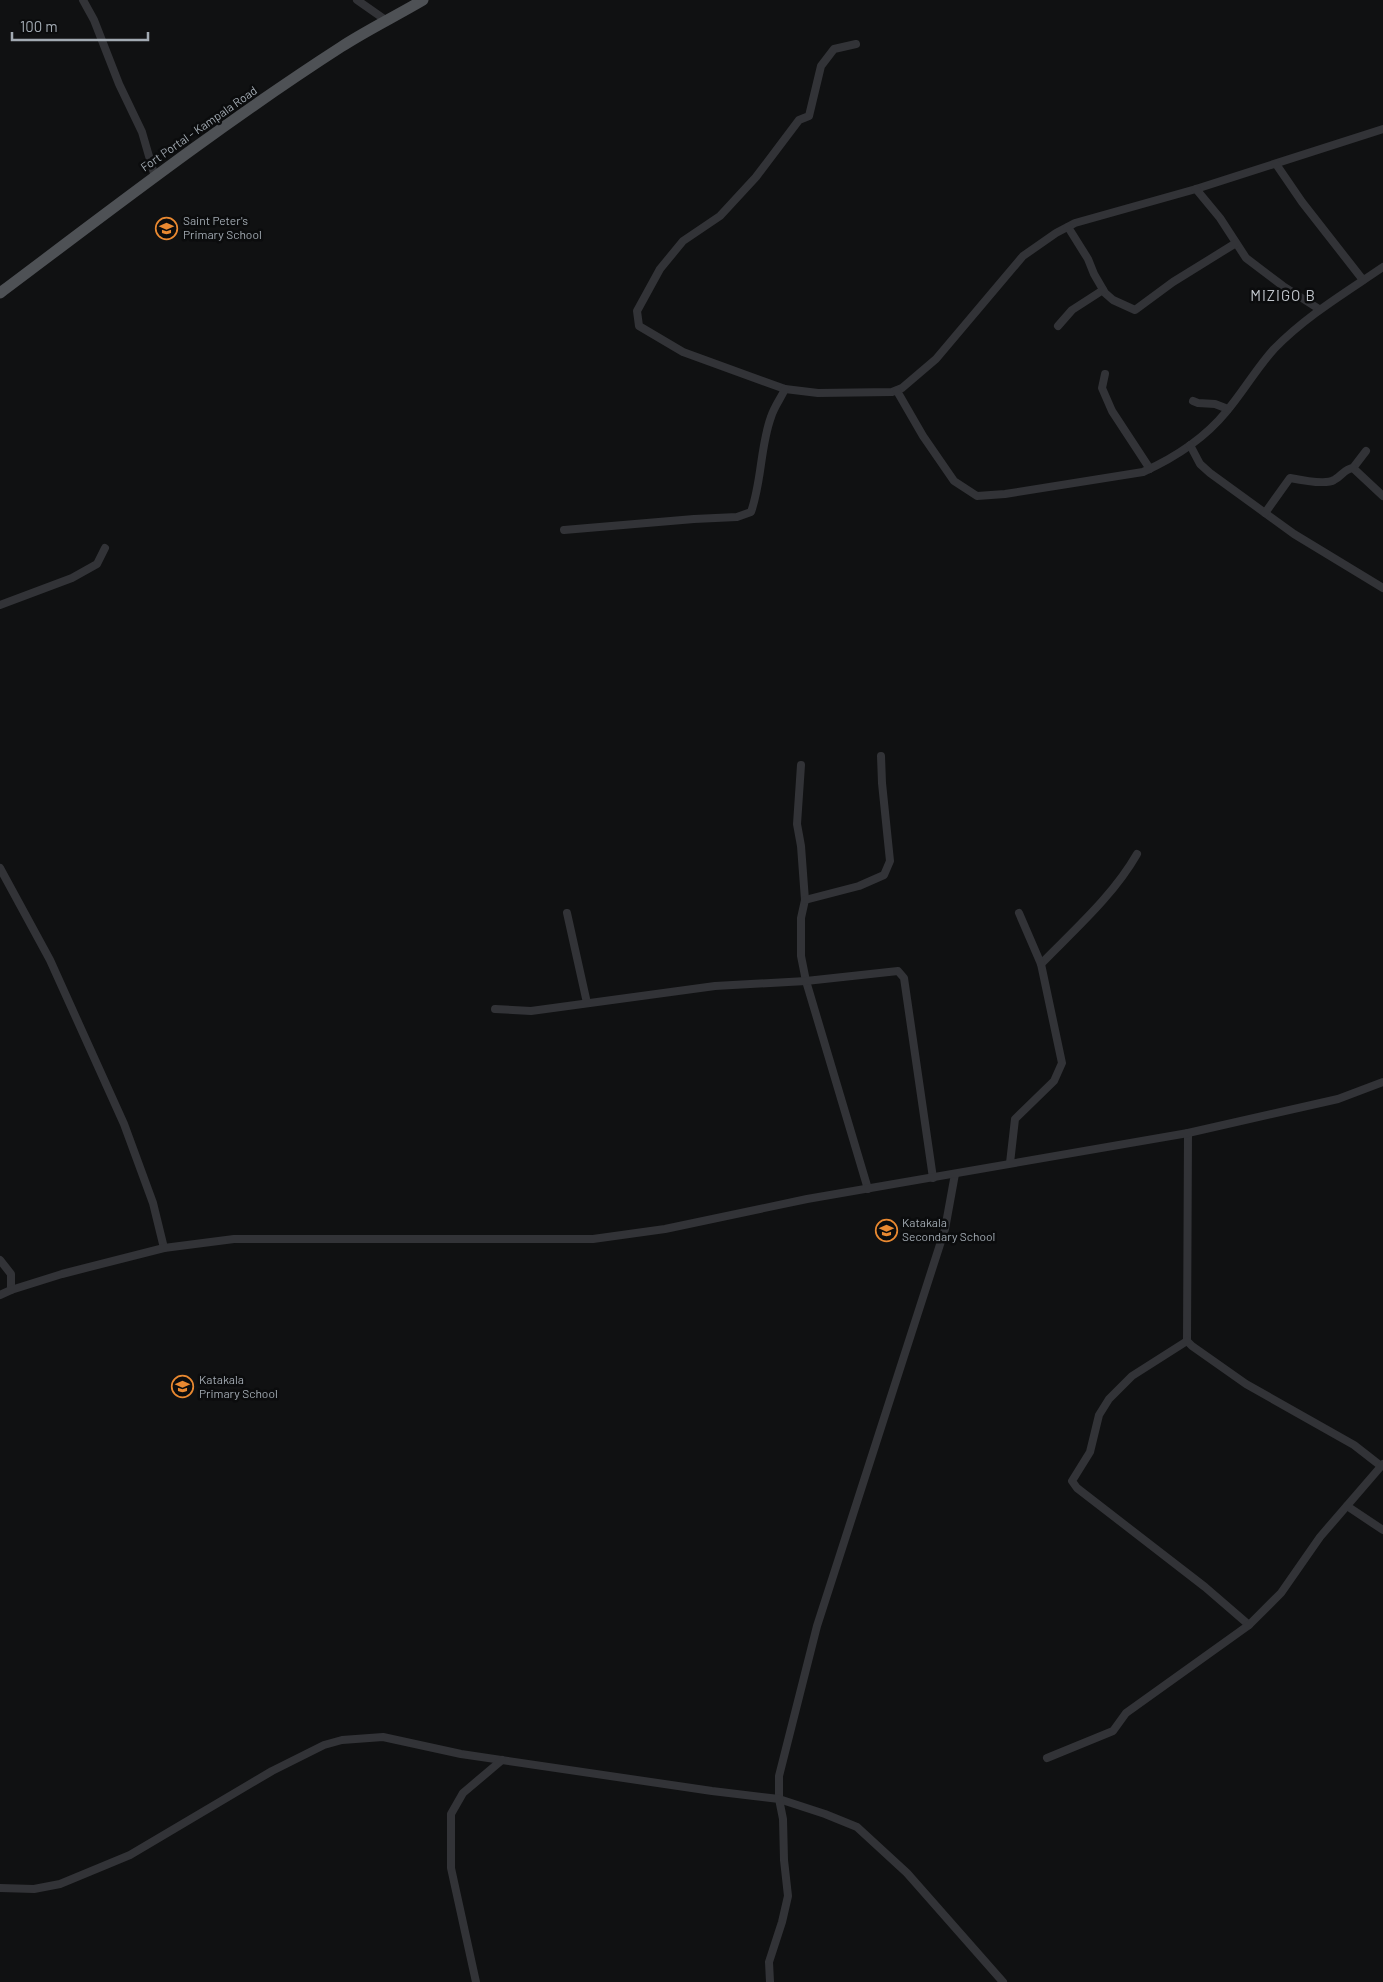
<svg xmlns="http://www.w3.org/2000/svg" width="1383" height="1982" viewBox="0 0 1383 1982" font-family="Barlow,sans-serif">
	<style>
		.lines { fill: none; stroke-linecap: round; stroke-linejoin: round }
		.street { stroke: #323337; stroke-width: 8 }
		.primary { stroke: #4e5155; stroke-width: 11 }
		.labels { text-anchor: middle; stroke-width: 5; stroke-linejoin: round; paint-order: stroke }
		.street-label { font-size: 12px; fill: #a2aab2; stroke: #0b0c0d }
		.poi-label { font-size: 12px; fill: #a2aab2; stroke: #0b0c0d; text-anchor: start }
		.quarter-label { font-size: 15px; letter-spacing: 1px; fill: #c3c8ce; stroke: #0b0c0d }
	</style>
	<rect width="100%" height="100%" fill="#101112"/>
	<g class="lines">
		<g class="street">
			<polyline points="83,0 94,20 119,84 142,132 155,177"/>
			<polyline points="357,0 387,21"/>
			<polyline points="856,44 834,49 821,66 809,116 799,120 756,177 720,216 683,241 660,269 637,311 639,326 683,352 785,389 818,393 892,392 902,388 936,359 1023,256 1056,233 1075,223 1196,189 1383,129"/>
			<polyline points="1276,164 1302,202 1363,280"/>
			<polyline points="1196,189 1220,218 1246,258 1283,286 1319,309"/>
			<polyline points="1068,227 1088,259 1094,274 1105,293 1113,300 1135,310 1173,282 1236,243"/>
			<polyline points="1058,326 1072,310 1103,290"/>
			<polyline points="1105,374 1102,388 1112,411 1150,469"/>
			<path d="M897 391 923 436 954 481 977 496 1005 494 1143 472C1174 458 1204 439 1226 412 1243 392 1256 369 1274 349 1306 316 1345 293 1383 267"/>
			<polyline points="1193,401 1198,403 1215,404 1228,409"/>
			<polyline points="1190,445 1200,464 1210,473 1294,534 1383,588"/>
			<polyline points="1366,451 1353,468 1383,496"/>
			<path d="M1265 513 1290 478C1300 480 1326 485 1334 480 1342 476 1344 469 1353 468"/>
			<path d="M564 530 694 519 737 517 751 512C762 481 760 447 771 417 774 407 781 398 785 389"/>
			<polyline points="0,605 72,578 97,564 105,548"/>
			<polyline points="801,765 797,824 801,846 805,900 801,918 801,956 806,981 868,1189"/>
			<polyline points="0,868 50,960 124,1124 153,1203 164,1248"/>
			<polyline points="805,900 859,886 884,875 890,861 882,783 881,756"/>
			<polyline points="567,913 587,1003"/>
			<path d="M1041 964C1074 930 1113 896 1137 854"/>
			<polyline points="495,1009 531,1011 715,986 806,981 898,971 904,978 933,1178"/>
			<polyline points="1188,1133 1187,1341 1192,1346 1246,1384 1354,1445 1381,1466"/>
			<polyline points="1010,1163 1015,1119 1054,1081 1062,1063 1041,964 1019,913"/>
			<polyline points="955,1174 945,1229 817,1626 779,1776 779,1799 825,1814 857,1827 907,1873 1003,1982"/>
			<polyline points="0,1260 11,1274 11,1290"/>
			<polyline points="0,1295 11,1290 62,1274 164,1248 234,1239 593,1239 665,1229 807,1199 1188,1133 1338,1099 1383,1082"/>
			<polyline points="1187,1341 1132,1376 1109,1399 1099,1415 1090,1452 1072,1481 1077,1488 1205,1587 1249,1625"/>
			<polyline points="1347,1506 1383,1530"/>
			<polyline points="1047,1758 1113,1731 1126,1713 1249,1625 1281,1593 1320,1537 1383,1464"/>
			<polyline points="0,1888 34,1889 60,1884 130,1855 272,1771 324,1745 342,1740 383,1737 461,1754 712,1791 779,1799 783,1819 784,1860 788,1896 782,1922 769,1962 770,1982"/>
			<polyline points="476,1982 451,1868 451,1814 463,1793 502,1760"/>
		</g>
		<path class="primary" d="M0 293C112 209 223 123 341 47 367 30 396 16 423 0"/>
	</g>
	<defs>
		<symbol id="school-ring" viewBox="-11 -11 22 22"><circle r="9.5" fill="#0b0c0d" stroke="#e98931" stroke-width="1.5"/><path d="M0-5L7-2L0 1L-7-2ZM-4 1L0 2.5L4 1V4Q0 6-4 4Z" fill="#e98931"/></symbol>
	</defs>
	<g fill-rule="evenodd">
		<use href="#school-ring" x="154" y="216" width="25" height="25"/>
		<use href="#school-ring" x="874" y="1218" width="25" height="25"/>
		<use href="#school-ring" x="170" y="1374" width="25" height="25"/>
	</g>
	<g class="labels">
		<g class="street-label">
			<text transform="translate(199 129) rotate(-35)" y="4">Fort Portal - Kampala Road</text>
		</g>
		<g class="poi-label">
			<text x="183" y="225">Saint Peter's<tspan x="183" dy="14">Primary School</tspan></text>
			<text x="902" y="1227">Katakala<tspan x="902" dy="14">Secondary School</tspan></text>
			<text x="199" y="1384">Katakala<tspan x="199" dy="14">Primary School</tspan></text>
		</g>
		<g class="quarter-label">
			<text x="1283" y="301">MIZIGO B</text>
		</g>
	</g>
	<path d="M12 32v8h136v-8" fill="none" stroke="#a2aab2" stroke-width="2.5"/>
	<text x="20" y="32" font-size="15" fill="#a2aab2" stroke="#0b0c0d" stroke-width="4" paint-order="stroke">100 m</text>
</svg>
